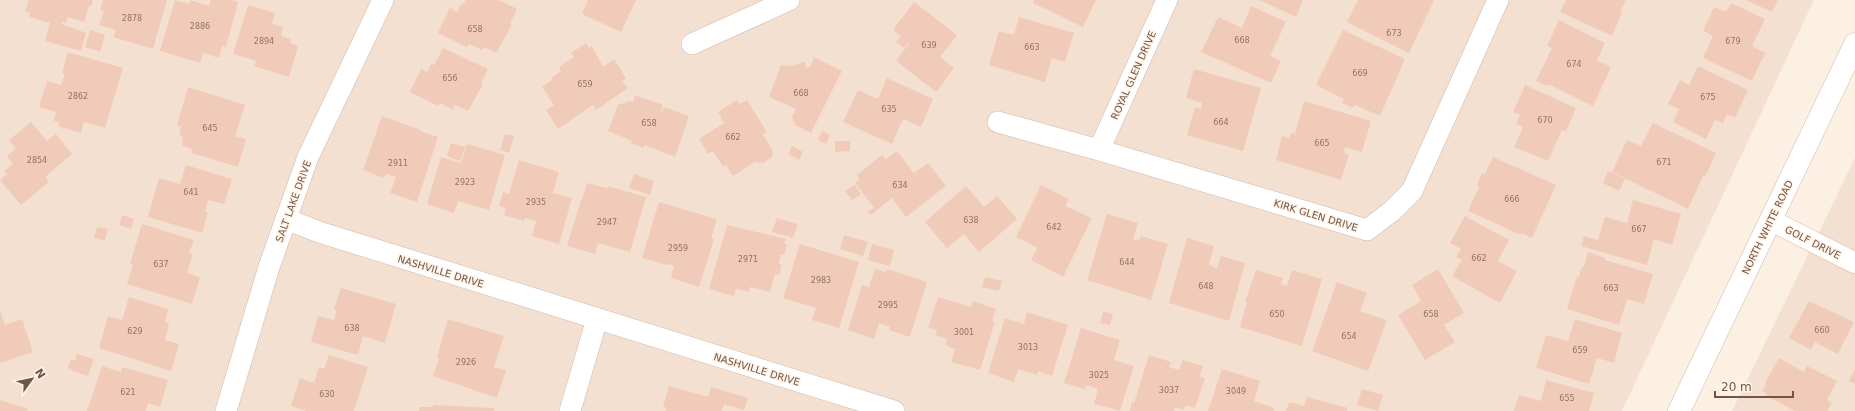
<svg xmlns="http://www.w3.org/2000/svg" width="1855" height="411" viewBox="0 0 1855 411" font-family="'DejaVu Sans',sans-serif">
	<style>
		.residential { fill: #f4e0d1 }
		.building { fill: #f1cbba }
		.lines { fill: none; stroke-linecap: round; stroke-linejoin: round }
		.street-casing { stroke: #cfb8ac; stroke-width: 22 }
		.secondary-casing { stroke: #d2b7a9; stroke-width: 23 }
		.street { stroke: #fff; stroke-width: 21 }
		.secondary { stroke: #fff; stroke-width: 22 }
		.labels { text-anchor: middle; stroke-width: 3; stroke-linejoin: round; paint-order: stroke }
		.number-label { font-size: 8px; fill: #937265 }
		.street-label { font-size: 10px; fill: #745449; stroke: #fff4e8 }
	</style>
	<rect width="100%" height="100%" fill="#fcf0e2"/>
	<g class="residential">
		<polygon points="0,0 1814,0 1622,411 0,411"/>
		<polygon points="1855,158 1855,411 1732,411"/>
	</g>
	<g class="building">
		<polygon points="29,0 93,0 91,6 89,6 84,22 68,17 66,23 62,22 62,24 86,33 81,51 45,41 50,23 29,17 30,12 25,11"/>
		<polygon points="103,0 167,0 153,49 113,37 116,30 99,25 104,11 100,10"/>
		<polygon points="175,0 189,4 190,0 209,6 211,0 231,0 238,2 226,47 222,46 219,58 203,53 200,63 160,51"/>
		<polygon points="466,0 499,0 517,9 510,24 512,25 496,53 484,47 482,50 469,44 467,47 438,33 450,8 457,12 462,3 464,4"/>
		<polygon points="588,0 636,0 621,32 582,14"/>
		<polygon points="1034,0 1096,0 1083,27 1033,3"/>
		<polygon points="1259,0 1303,0 1296,17"/>
		<polygon points="1358,0 1434,0 1409,53 1347,22"/>
		<polygon points="1566,0 1626,0 1620,12 1622,13 1612,36 1560,12"/>
		<polygon points="1746,0 1778,0 1772,12"/>
		<polygon points="914,2 957,35 940,57 954,68 936,92 896,61 910,42 909,42 904,48 896,42 901,36 893,30"/>
		<polygon points="1731,3 1765,19 1752,46 1765,53 1752,81 1703,58 1713,36 1703,31 1714,7 1726,12"/>
		<polygon points="248,5 275,13 272,24 283,27 281,36 291,39 290,43 298,46 289,77 254,66 256,61 233,54"/>
		<polygon points="1251,6 1286,22 1270,56 1281,61 1271,83 1201,52 1218,17 1242,28"/>
		<polygon points="1019,17 1074,33 1065,62 1052,58 1045,82 989,65 999,31 1014,35"/>
		<polygon points="1559,20 1605,43 1597,60 1611,67 1593,106 1548,84 1547,86 1536,81 1552,48 1547,46"/>
		<polygon points="90,30 105,35 100,52 85,47"/>
		<polygon points="1343,30 1405,59 1380,116 1355,105 1353,108 1342,103 1344,99 1316,85"/>
		<polygon points="586,43 589,48 592,46 603,67 614,59 626,78 622,81 628,88 596,110 593,105 558,129 546,110 554,105 542,87 552,80 551,78 561,71 559,67 574,57 571,53"/>
		<polygon points="443,48 488,69 481,83 483,84 468,111 455,105 453,110 440,103 438,106 410,92 421,69 427,72 431,64 434,65"/>
		<polygon points="68,52 123,68 105,128 84,122 81,133 58,126 59,122 54,121 56,112 39,107 47,81 61,85 65,74 62,73"/>
		<polygon points="814,57 842,71 811,133 795,125 792,117 796,109 769,97 781,65 791,66 805,62 806,68 811,66"/>
		<polygon points="1698,66 1748,90 1735,118 1727,114 1723,123 1715,120 1706,139 1673,122 1679,109 1668,104 1680,80 1689,85"/>
		<polygon points="1194,69 1261,88 1243,151 1187,135 1195,107 1201,109 1202,103 1186,98"/>
		<polygon points="887,78 933,99 921,127 903,119 892,144 843,122 858,90 878,99"/>
		<polygon points="1525,85 1576,108 1566,132 1562,130 1548,161 1514,147 1523,127 1516,124 1520,115 1513,112"/>
		<polygon points="188,87 245,105 235,136 246,139 238,167 191,153 192,149 183,146 182,142 183,136 179,135 181,127 177,125"/>
		<polygon points="635,95 663,105 661,111 662,112 664,107 689,116 675,157 645,145 644,148 631,143 632,141 608,131 618,105 629,101 633,102"/>
		<polygon points="737,100 739,104 747,100 767,132 763,134 773,151 772,157 763,163 755,162 733,176 726,165 723,167 713,151 708,154 699,139 724,123 718,112"/>
		<polygon points="1304,101 1371,121 1362,152 1345,147 1344,153 1349,155 1341,180 1276,160 1282,136 1289,138 1291,133 1295,134"/>
		<polygon points="382,116 421,130 420,131 438,137 417,202 390,193 396,177 386,174 384,178 363,170"/>
		<polygon points="31,122 47,141 56,134 72,154 45,177 49,182 21,205 0,180 7,174 4,171 13,164 7,156 16,149 9,140"/>
		<polygon points="1653,123 1716,153 1705,177 1703,176 1688,209 1612,172 1627,140 1641,146"/>
		<polygon points="822,131 830,135 826,144 818,140"/>
		<polygon points="505,134 514,136 509,153 500,150"/>
		<polygon points="835,141 850,141 850,151 835,152"/>
		<polygon points="451,143 465,147 460,161 447,156"/>
		<polygon points="467,144 505,155 489,210 458,201 454,213 427,204 441,157 461,163"/>
		<polygon points="792,146 803,152 799,160 788,154"/>
		<polygon points="897,151 914,173 928,163 946,186 906,217 892,198 871,215 868,212 874,208 855,183 859,179 857,175 882,155 886,159"/>
		<polygon points="1493,157 1556,185 1532,238 1522,233 1521,235 1468,211 1479,187 1477,185 1482,173 1484,175"/>
		<polygon points="519,160 559,172 553,193 572,198 559,244 532,236 536,221 525,218 524,221 504,215 506,208 499,206 503,192 509,194"/>
		<polygon points="186,165 232,179 224,204 208,200 205,211 208,212 202,233 148,217 159,178 180,184"/>
		<polygon points="1608,171 1625,179 1619,191 1603,183"/>
		<polygon points="634,174 654,181 650,195 629,188"/>
		<polygon points="587,183 607,188 608,186 646,197 630,252 598,243 595,254 567,246 581,200 582,200"/>
		<polygon points="855,185 861,194 852,200 845,191"/>
		<polygon points="1041,185 1069,199 1065,206 1092,218 1063,277 1031,260 1037,248 1016,237"/>
		<polygon points="966,186 984,207 997,196 1017,219 979,252 964,234 947,248 925,222"/>
		<polygon points="1633,200 1681,214 1672,245 1654,239 1647,265 1581,246 1584,236 1598,240 1605,217 1627,223"/>
		<polygon points="659,202 717,219 711,239 714,239 699,287 671,278 674,266 668,264 667,265 642,258"/>
		<polygon points="1107,214 1138,223 1133,239 1139,241 1141,236 1168,244 1151,300 1087,280"/>
		<polygon points="122,215 134,219 131,229 119,225"/>
		<polygon points="1465,216 1509,240 1498,261 1517,271 1500,303 1452,276 1462,260 1456,257 1461,249 1450,243"/>
		<polygon points="777,218 798,224 793,238 772,232"/>
		<polygon points="142,224 194,240 189,253 193,254 187,273 200,277 192,304 127,284 133,264 130,264"/>
		<polygon points="727,225 786,239 784,243 787,244 784,255 781,254 779,264 782,265 779,275 775,274 770,292 750,287 749,292 736,289 734,296 709,289"/>
		<polygon points="97,227 108,229 105,241 94,238"/>
		<polygon points="844,235 868,242 863,256 840,249"/>
		<polygon points="1187,238 1214,246 1209,265 1217,268 1221,256 1245,263 1229,321 1169,303"/>
		<polygon points="800,244 859,262 839,328 812,320 816,308 783,298"/>
		<polygon points="872,244 894,250 890,266 868,260"/>
		<polygon points="1588,252 1605,258 1605,260 1653,274 1644,304 1627,299 1619,325 1567,309 1577,276 1579,277 1582,266 1584,267"/>
		<polygon points="875,269 886,272 887,269 927,282 910,337 889,330 890,327 879,323 874,339 848,330 862,285 869,287"/>
		<polygon points="1438,269 1464,313 1444,325 1455,342 1425,360 1398,315 1421,301 1412,285"/>
		<polygon points="1256,270 1283,278 1281,284 1287,286 1292,270 1322,279 1302,346 1240,327 1247,302 1245,302"/>
		<polygon points="985,277 1002,281 999,291 982,287"/>
		<polygon points="1337,282 1367,293 1360,311 1387,320 1368,371 1312,351"/>
		<polygon points="341,288 396,304 385,343 363,336 358,355 311,342 318,316 334,320 337,310 334,309"/>
		<polygon points="129,297 168,309 165,322 169,323 165,340 179,344 171,371 99,348 108,316 122,320"/>
		<polygon points="938,297 971,307 973,301 996,309 992,321 995,322 980,370 951,362 955,349 945,345 947,339 935,335 937,330 928,328"/>
		<polygon points="1809,301 1854,322 1838,354 1815,342 1811,350 1789,338"/>
		<polygon points="0,311 5,325 22,319 33,352 0,363"/>
		<polygon points="1103,311 1113,314 1110,325 1100,323"/>
		<polygon points="1027,312 1068,325 1052,376 1038,371 1037,375 1018,369 1014,382 988,373 1005,318 1024,324"/>
		<polygon points="448,319 504,336 494,367 506,370 497,398 433,376 439,358 437,357"/>
		<polygon points="1575,319 1622,333 1614,363 1597,358 1589,384 1536,368 1546,335 1568,341"/>
		<polygon points="1081,328 1120,340 1114,360 1134,366 1120,411 1094,404 1098,389 1086,385 1085,389 1064,383"/>
		<polygon points="77,354 94,359 88,376 72,371 73,370 68,368 71,359 75,361"/>
		<polygon points="329,355 368,367 354,411 306,411 291,406 300,378 314,383 319,367 324,369"/>
		<polygon points="1149,355 1171,362 1169,367 1179,370 1183,360 1203,366 1199,377 1205,378 1195,408 1186,405 1184,410 1175,407 1174,411 1130,411 1132,402 1134,403"/>
		<polygon points="1779,358 1804,372 1807,366 1837,381 1827,400 1832,403 1827,411 1795,411 1766,396 1767,394 1762,391 1766,384 1765,383"/>
		<polygon points="102,366 121,372 122,367 168,380 160,407 148,403 146,411 87,411"/>
		<polygon points="1222,369 1260,381 1254,401 1275,408 1274,411 1208,411"/>
		<polygon points="1855,369 1855,384 1849,381"/>
		<polygon points="1546,380 1594,393 1589,411 1514,411 1519,395 1541,401"/>
		<polygon points="669,386 708,397 711,387 748,398 744,410 724,404 722,411 666,411 667,408 663,407"/>
		<polygon points="1362,389 1383,395 1378,411 1357,405"/>
		<polygon points="1307,397 1348,408 1347,411 1286,411 1289,402 1304,406"/>
		<polygon points="0,400 28,409 27,411 0,411"/>
		<polygon points="433,405 494,408 494,411 419,411 419,407 433,407"/>
	</g>
	<g class="lines">
		<defs>
			<g id="street">
				<polyline points="692,44 789,0"/>
				<polyline points="998,122 1099,150 1367,230 1392,211 1412,191 1498,0"/>
				<polyline points="1099,150 1167,0"/>
				<polyline points="286,219 319,232 894,411"/>
				<polyline points="1770,220 1855,263"/>
				<polyline points="226,411 269,267 308,157 383,0"/>
				<polyline points="570,411 597,319"/>
			</g>
			<polyline id="secondary" points="1679,411 1855,44"/>
		</defs>
		<use href="#street" class="street-casing"/>
		<use href="#secondary" class="secondary-casing"/>
		<use href="#street" class="street"/>
		<use href="#secondary" class="secondary"/>
	</g>
	<g class="labels">
		<g class="number-label">
			<text x="132" y="21">2878</text>
			<text x="200" y="29">2886</text>
			<text x="475" y="32">658</text>
			<text x="1394" y="36">673</text>
			<text x="1242" y="43">668</text>
			<text x="264" y="44">2894</text>
			<text x="1733" y="44">679</text>
			<text x="929" y="48">639</text>
			<text x="1032" y="50">663</text>
			<text x="1574" y="67">674</text>
			<text x="1360" y="76">669</text>
			<text x="450" y="81">656</text>
			<text x="585" y="87">659</text>
			<text x="801" y="96">668</text>
			<text x="78" y="99">2862</text>
			<text x="1708" y="100">675</text>
			<text x="889" y="112">635</text>
			<text x="1545" y="123">670</text>
			<text x="1221" y="125">664</text>
			<text x="649" y="126">658</text>
			<text x="210" y="131">645</text>
			<text x="733" y="140">662</text>
			<text x="1322" y="146">665</text>
			<text x="37" y="163">2854</text>
			<text x="1664" y="165">671</text>
			<text x="398" y="166">2911</text>
			<text x="465" y="185">2923</text>
			<text x="900" y="188">634</text>
			<text x="191" y="195">641</text>
			<text x="1512" y="202">666</text>
			<text x="536" y="205">2935</text>
			<text x="971" y="223">638</text>
			<text x="607" y="225">2947</text>
			<text x="1054" y="230">642</text>
			<text x="1639" y="232">667</text>
			<text x="678" y="251">2959</text>
			<text x="1479" y="261">662</text>
			<text x="748" y="262">2971</text>
			<text x="1127" y="265">644</text>
			<text x="161" y="267">637</text>
			<text x="821" y="283">2983</text>
			<text x="1206" y="289">648</text>
			<text x="1611" y="291">663</text>
			<text x="888" y="308">2995</text>
			<text x="1277" y="317">650</text>
			<text x="1431" y="317">658</text>
			<text x="352" y="331">638</text>
			<text x="1822" y="333">660</text>
			<text x="135" y="334">629</text>
			<text x="964" y="335">3001</text>
			<text x="1349" y="339">654</text>
			<text x="1028" y="350">3013</text>
			<text x="1580" y="353">659</text>
			<text x="466" y="365">2926</text>
			<text x="1099" y="378">3025</text>
			<text x="1169" y="393">3037</text>
			<text x="1236" y="394">3049</text>
			<text x="128" y="395">621</text>
			<text x="327" y="397">630</text>
			<text x="1567" y="401">655</text>
		</g>
		<g class="street-label">
			<text transform="translate(1133 75) rotate(-66)" y="4">ROYAL GLEN DRIVE</text>
			<text transform="translate(293 201) rotate(-70)" y="4">SALT LAKE DRIVE</text>
			<text transform="translate(1316 215) rotate(17)" y="4">KIRK GLEN DRIVE</text>
			<text transform="translate(1767 227) rotate(-64)" y="4">NORTH WHITE ROAD</text>
			<text transform="translate(1813 242) rotate(27)" y="4">GOLF DRIVE</text>
			<text transform="translate(441 271) rotate(17)" y="4">NASHVILLE DRIVE</text>
			<text transform="translate(757 369) rotate(17)" y="4">NASHVILLE DRIVE</text>
		</g>
	</g>
	<g transform="translate(32 379) rotate(57)" stroke="#fff4e8" stroke-width="3" paint-order="stroke">
	<path d="M0-3L7 15L0 10L-7 15Z" fill="#745449"/>
	<text y="-6" font-size="11" font-weight="bold" text-anchor="middle" fill="#745449">N</text>
	</g>
	<path d="M1715 391v6h78v-6" fill="none" stroke="#745449" stroke-width="2"/>
	<text x="1721" y="391" font-size="12" fill="#745449" stroke="#fff4e8" stroke-width="3" paint-order="stroke">20 m</text>
</svg>
